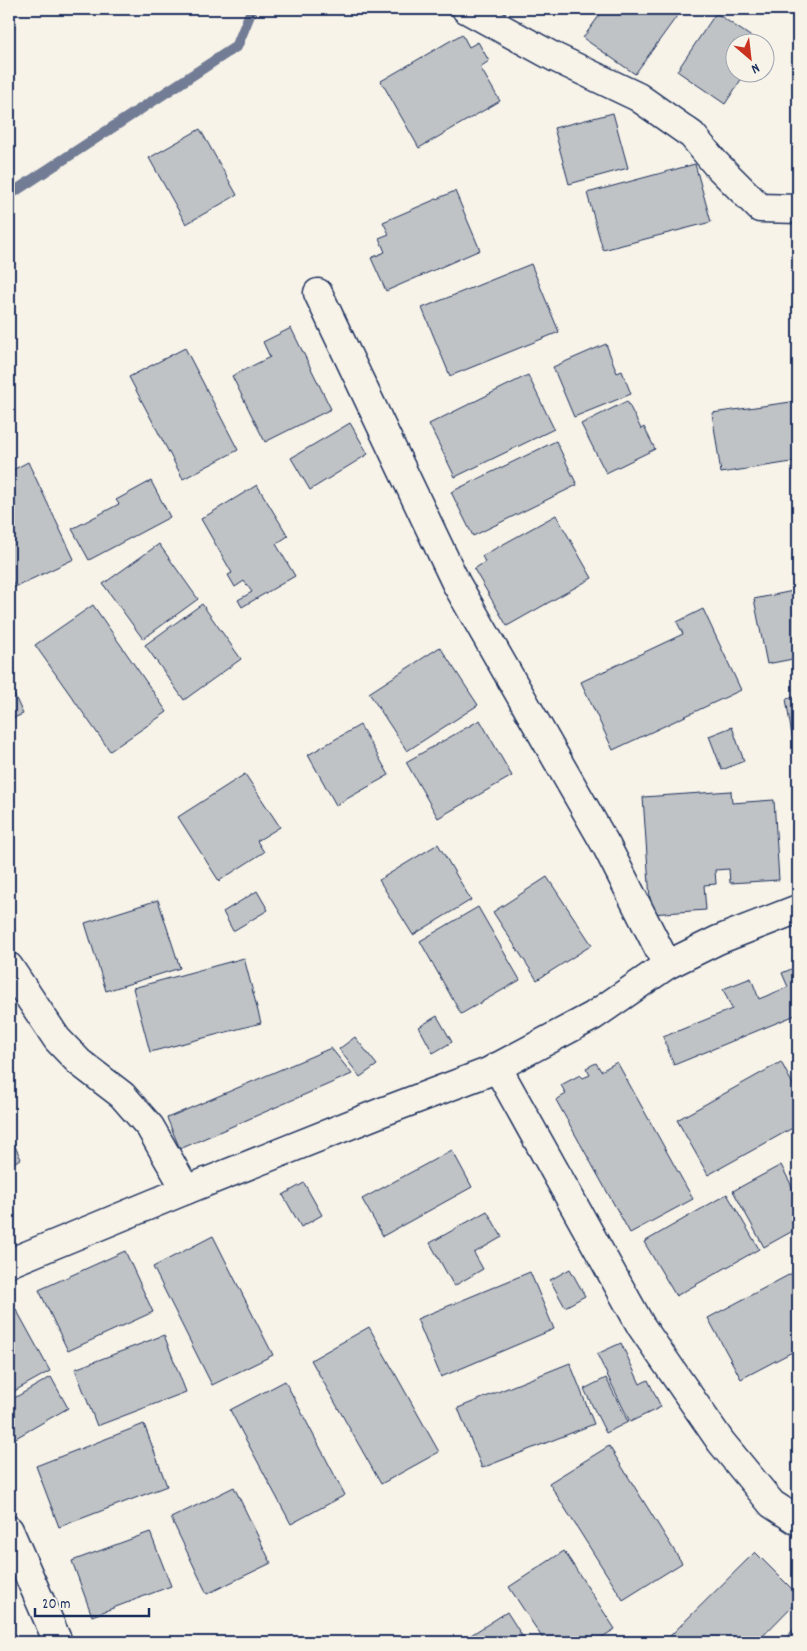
<svg xmlns="http://www.w3.org/2000/svg" width="807" height="1651" viewBox="0 0 807 1651" font-family="Dekko,sans-serif">
	<style>
		.lines { fill: none; stroke-linecap: round; stroke-linejoin: round }
		.stream { stroke: #727c95; stroke-width: 11 }
		.building { fill: #c0c3c5; stroke: #1b2f5e }
		.street-casing { stroke: #1b2f5e; stroke-width: 31 }
		.street { stroke: #f7f3e8; stroke-width: 28 }
	</style>
	<rect width="100%" height="100%" fill="#f7f3e8"/>
	<filter id="ink" filterUnits="userSpaceOnUse"><feTurbulence type="fractalNoise" baseFrequency=".02" numOctaves="2"/><feDisplacementMap in="SourceGraphic" scale="10" xChannelSelector="R" yChannelSelector="G"/><feConvolveMatrix kernelMatrix="1 2 1 2 8 2 1 2 1" color-interpolation-filters="sRGB"/></filter>
	<g filter="url(#ink)">
		<g class="lines">
			<polyline class="stream" points="9,195 237,46 252,9"/>
		</g>
		<g class="building">
			<polygon points="604,9 682,9 635,74 583,38"/>
			<polygon points="716,13 759,42 734,42 734,72 746,72 725,104 677,71"/>
			<polygon points="462,34 469,47 478,42 489,61 480,67 500,101 419,148 381,81"/>
			<polygon points="613,113 628,168 569,184 554,128"/>
			<polygon points="200,129 237,195 186,224 149,158"/>
			<polygon points="695,164 711,222 603,250 587,193"/>
			<polygon points="455,191 480,250 386,291 371,258 385,252 379,238 389,234 383,222"/>
			<polygon points="531,264 559,332 450,376 422,308"/>
			<polygon points="291,328 331,409 265,442 232,376 270,357 263,342"/>
			<polygon points="606,344 617,373 622,371 631,394 574,417 553,367"/>
			<polygon points="185,348 238,450 183,479 129,377"/>
			<polygon points="528,375 554,429 455,477 429,424"/>
			<polygon points="627,401 641,429 644,427 655,449 606,473 581,424"/>
			<polygon points="798,401 798,461 721,473 712,413"/>
			<polygon points="350,423 368,454 310,490 291,458"/>
			<polygon points="556,441 577,485 473,536 451,492"/>
			<polygon points="28,462 74,559 15,587 9,574 9,472"/>
			<polygon points="151,481 170,517 89,560 72,529 119,504 116,500"/>
			<polygon points="257,485 288,536 276,544 295,576 242,607 238,600 252,592 244,581 235,587 228,575 232,573 201,519"/>
			<polygon points="556,515 592,578 507,626 474,569 485,562 482,556"/>
			<polygon points="159,544 198,599 143,639 103,584"/>
			<polygon points="798,590 798,658 767,664 754,599"/>
			<polygon points="202,604 241,659 184,700 145,645"/>
			<polygon points="93,605 167,712 110,751 35,645"/>
			<polygon points="703,609 741,690 613,750 581,682 683,634 677,622"/>
			<polygon points="440,647 478,705 407,751 369,693"/>
			<polygon points="9,683 23,714 9,720"/>
			<polygon points="798,696 798,759 796,760 786,699"/>
			<polygon points="480,720 512,776 438,818 406,762"/>
			<polygon points="360,725 389,775 336,805 308,755"/>
			<polygon points="732,727 744,761 722,770 709,736"/>
			<polygon points="245,774 280,827 257,841 264,852 219,881 178,817"/>
			<polygon points="731,791 732,803 774,800 779,880 730,883 729,869 715,870 716,884 704,885 706,910 651,914 643,797"/>
			<polygon points="438,844 471,900 413,935 379,880"/>
			<polygon points="547,877 592,945 537,980 493,912"/>
			<polygon points="257,891 268,910 233,931 223,912"/>
			<polygon points="158,900 180,968 106,991 85,923"/>
			<polygon points="478,907 520,980 461,1014 420,941"/>
			<polygon points="244,958 261,1023 150,1052 133,988"/>
			<polygon points="798,958 798,1014 674,1065 663,1037 732,1009 723,989 751,978 759,999 788,987 782,973 796,967 793,960"/>
			<polygon points="437,1016 452,1042 433,1053 419,1027"/>
			<polygon points="355,1037 377,1065 360,1077 339,1049"/>
			<polygon points="331,1048 352,1074 180,1149 167,1118"/>
			<polygon points="617,1062 693,1199 630,1233 556,1100 566,1094 561,1085 580,1075 583,1078 590,1075 586,1068 596,1063 601,1071"/>
			<polygon points="781,1062 798,1094 798,1125 708,1175 677,1120"/>
			<polygon points="9,1134 21,1159 9,1165"/>
			<polygon points="452,1150 472,1187 383,1236 362,1199"/>
			<polygon points="781,1165 798,1198 798,1228 764,1247 733,1191"/>
			<polygon points="304,1183 322,1215 301,1227 283,1195"/>
			<polygon points="727,1194 759,1249 676,1296 644,1242"/>
			<polygon points="487,1211 502,1237 474,1253 483,1269 454,1286 430,1243"/>
			<polygon points="213,1236 273,1355 212,1385 153,1267"/>
			<polygon points="125,1251 153,1312 68,1351 39,1290"/>
			<polygon points="570,1269 585,1296 565,1307 550,1280"/>
			<polygon points="798,1270 798,1349 741,1379 708,1318"/>
			<polygon points="530,1272 554,1329 441,1377 417,1319"/>
			<polygon points="16,1309 50,1371 9,1394 9,1314"/>
			<polygon points="369,1327 439,1452 381,1484 311,1360"/>
			<polygon points="164,1335 186,1392 97,1426 75,1369"/>
			<polygon points="621,1343 640,1384 648,1380 661,1407 630,1422 597,1354"/>
			<polygon points="570,1363 594,1424 482,1468 458,1408"/>
			<polygon points="51,1377 68,1408 14,1439 9,1431 9,1401"/>
			<polygon points="606,1378 628,1422 606,1433 584,1389"/>
			<polygon points="285,1381 345,1495 291,1524 230,1410"/>
			<polygon points="144,1424 167,1486 59,1527 36,1466"/>
			<polygon points="609,1446 682,1563 623,1600 549,1483"/>
			<polygon points="234,1487 271,1563 207,1594 171,1518"/>
			<polygon points="150,1532 171,1586 92,1616 72,1561"/>
			<polygon points="564,1551 615,1629 594,1642 545,1642 509,1587"/>
			<polygon points="755,1552 798,1595 798,1600 757,1642 672,1642 668,1638"/>
			<polygon points="507,1612 526,1642 460,1642"/>
			<polygon points="798,1624 798,1642 783,1642"/>
		</g>
		<g class="lines">
			<defs>
				<g id="street">
					<polyline points="466,9 554,57 638,97 692,135 715,163 760,208 798,209"/>
					<polyline points="318,293 456,583 607,847 667,965"/>
					<polyline points="9,967 57,1039 79,1062 122,1095 150,1127 186,1190"/>
					<polyline points="497,1067 641,1326 721,1442 772,1504 798,1521"/>
					<polyline points="9,1263 186,1190 382,1112 488,1072 593,1016 667,965 718,940 798,909"/>
					<polyline points="9,1530 58,1642"/>
				</g>
			</defs>
			<use href="#street" class="street-casing"/>
			<use href="#street" class="street"/>
		</g>
	</g>
	<rect width="807" height="1651" fill="none" stroke="#f7f3e8" stroke-width="30"/>
	<rect x="15" y="15" width="777" height="1621" fill="none" stroke="#1b2f5e" stroke-width="2" filter="url(#ink)"/>
	<g transform="translate(750 58) rotate(152)"><circle r="24" fill="#f7f3e8" stroke="#9fa5b1"/>
	<path d="M0-4L9 19L0 12L-9 19Z" fill="#c8321e"/>
	<text y="-8" font-size="14" font-weight="bold" text-anchor="middle" fill="#1b2f5e">N</text>
	</g>
	<path d="M35 1608v8h114v-8" fill="none" stroke="#1b2f5e" stroke-width="2.5"/>
	<text x="42" y="1608" font-size="15" fill="#1b2f5e" stroke="#f7f3e8" stroke-width="4" paint-order="stroke">20 m</text>
</svg>
